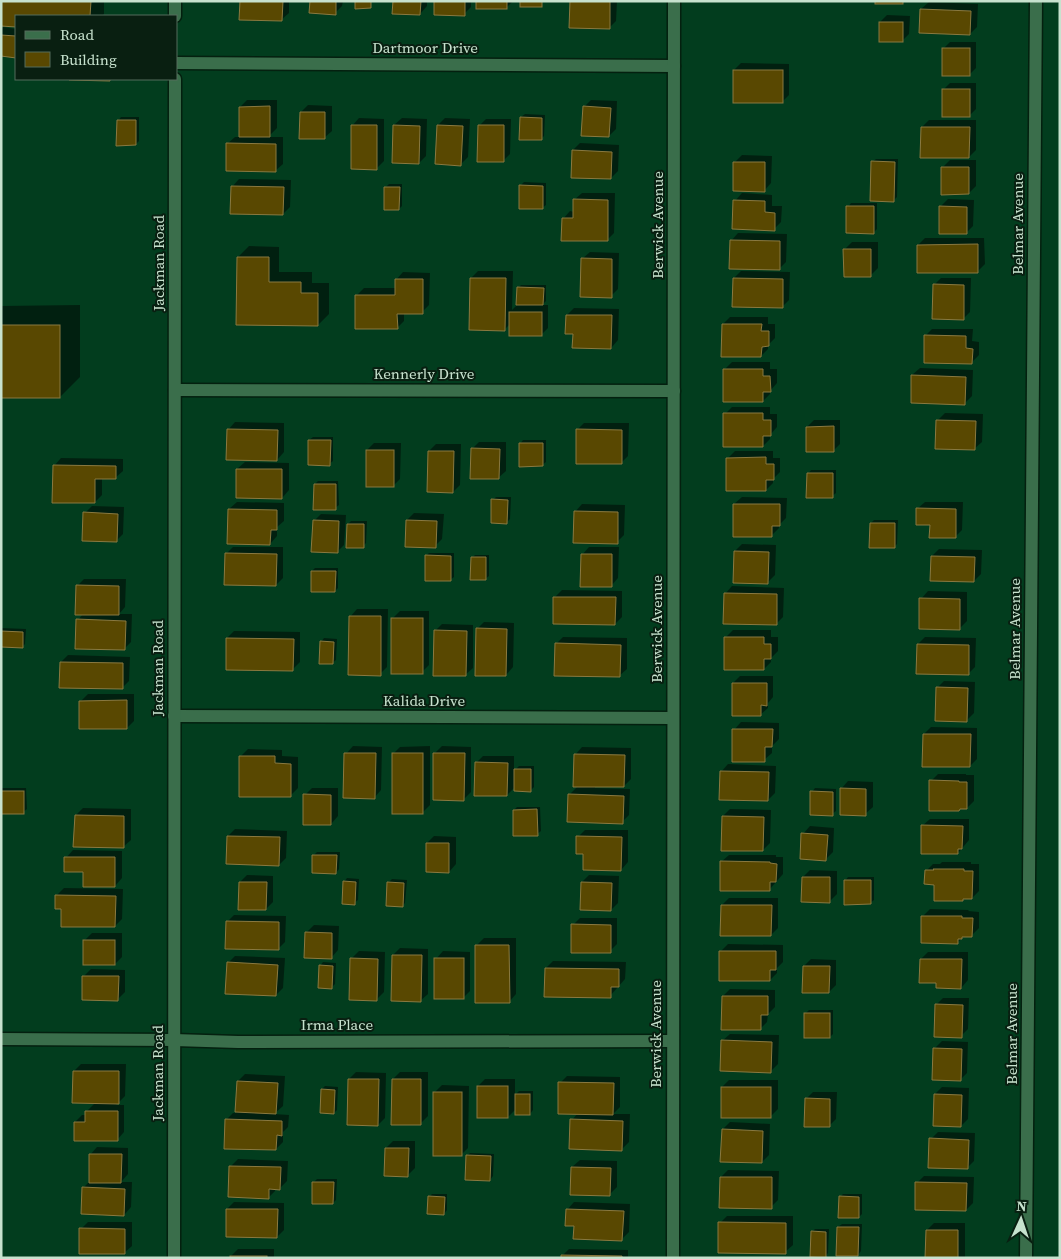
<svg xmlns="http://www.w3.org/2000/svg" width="1061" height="1259" viewBox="0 0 1061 1259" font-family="'Source Serif 4',serif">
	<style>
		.shadow { fill: #0007 }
		.building { fill: #594801; stroke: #8a7940 }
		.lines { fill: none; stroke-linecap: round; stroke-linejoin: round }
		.minor-casing { stroke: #04200f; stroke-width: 15 }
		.tertiary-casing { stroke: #04200f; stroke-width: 15 }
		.minor { stroke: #3a6e4b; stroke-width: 12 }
		.tertiary { stroke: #3a6e4b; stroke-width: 12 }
		.labels { text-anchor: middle; stroke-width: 4; stroke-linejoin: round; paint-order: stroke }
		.street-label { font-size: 15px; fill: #c7e2ce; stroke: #091f11 }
	</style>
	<rect width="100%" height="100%" fill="#023d1e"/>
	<g class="shadow">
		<polygon points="1,1 104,1 104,14 102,16 16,16 16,26 1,25"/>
		<polygon points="241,1 289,1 289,13 281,20"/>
		<polygon points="311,1 343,1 342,6 335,13"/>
		<polygon points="394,1 427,1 427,6 420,14"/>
		<polygon points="436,1 471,1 471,7 464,14"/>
		<polygon points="477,1 513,1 506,8"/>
		<polygon points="571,1 617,1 616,21 609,28"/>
		<polygon points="929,2 978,4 977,27 970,34 921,9"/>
		<polygon points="887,15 910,16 909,34 902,41 880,22"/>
		<polygon points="3,27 16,29 16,56 1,55 1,29"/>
		<polygon points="950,42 976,42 976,68 969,75 943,49"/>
		<polygon points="741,63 789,64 789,95 782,102 734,70"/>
		<polygon points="950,83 976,83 976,109 969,116 943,90"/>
		<polygon points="247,100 277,100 277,128 268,137 283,137 283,164 275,171 227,144 235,137 240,137 240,107"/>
		<polygon points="591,100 617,101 616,129 609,136 584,107"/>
		<polygon points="308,105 332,106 332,131 324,138 301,112"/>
		<polygon points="525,114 545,115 544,136 541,139 521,117"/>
		<polygon points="121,117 139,117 139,141 136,144 118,121"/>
		<polygon points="359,118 384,119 384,161 377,168 352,126"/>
		<polygon points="402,118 427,119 426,156 419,163 394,125"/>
		<polygon points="445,118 470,119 468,157 461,164 438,125"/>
		<polygon points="486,119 511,119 510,154 503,161 479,126"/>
		<polygon points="929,120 976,120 976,150 969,157 922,127"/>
		<polygon points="580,143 619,145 618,171 611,178 573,150"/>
		<polygon points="742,155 772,156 771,183 764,191 734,163"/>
		<polygon points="876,159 898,159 897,197 894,200 872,162"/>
		<polygon points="950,160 976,160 976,186 969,193 943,167"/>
		<polygon points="239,179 291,180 290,207 283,214 232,187"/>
		<polygon points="524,182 546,183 546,205 542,208 520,186"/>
		<polygon points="389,184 402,184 402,206 399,209 385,188"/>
		<polygon points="582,193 615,193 614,233 607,240 563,219 570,211 574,212 574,200"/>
		<polygon points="742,193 772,195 772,206 782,206 781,222 774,229 735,201"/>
		<polygon points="948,199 974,200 973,226 966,233 941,206"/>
		<polygon points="851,203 877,203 877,229 874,232 848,207"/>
		<polygon points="738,233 787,234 786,262 779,269 731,241"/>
		<polygon points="925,238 984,238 985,264 978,271 918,245"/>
		<polygon points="852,242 878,242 878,268 871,275 845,249"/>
		<polygon points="249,246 279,247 279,272 312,272 312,283 329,283 329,314 318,325 238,257"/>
		<polygon points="590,252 619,253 618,289 611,296 582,259"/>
		<polygon points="478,271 513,271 512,310 518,304 518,288 521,285 546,285 546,301 542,305 548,305 548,328 541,335 510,324 505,329 471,278"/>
		<polygon points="741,271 790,272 789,300 782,307 734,278"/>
		<polygon points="403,272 430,273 429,305 422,312 404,312 404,321 397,328 357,295 364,288 396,288 396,280"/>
		<polygon points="941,278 971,278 970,312 963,319 934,285"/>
		<polygon points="80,305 80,377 60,397 1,397 1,306"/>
		<polygon points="574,308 619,309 618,340 611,348 574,332 567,315"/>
		<polygon points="730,317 768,317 768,324 775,324 775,338 768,345 768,349 761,356 723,324"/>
		<polygon points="932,329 973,329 972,341 979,342 979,355 972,362 925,336"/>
		<polygon points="732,362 770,362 770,369 777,369 777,383 770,391 770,394 763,401 724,370"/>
		<polygon points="920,368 973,370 972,396 965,403 912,375"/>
		<polygon points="732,407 770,407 770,414 777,414 777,427 770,435 770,439 763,446 725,414"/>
		<polygon points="945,413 983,414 982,442 974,449 938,420"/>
		<polygon points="814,420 840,420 840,444 833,451 807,427"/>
		<polygon points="235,422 284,423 284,452 277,460 228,430"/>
		<polygon points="584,423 629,423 628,456 621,463 577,430"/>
		<polygon points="313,437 333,437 333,461 329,464 309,440"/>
		<polygon points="523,440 546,440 546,462 542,465 520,444"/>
		<polygon points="479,442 506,442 506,471 498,478 472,449"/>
		<polygon points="374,443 401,443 400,479 393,486 367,450"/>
		<polygon points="436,444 461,444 460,485 453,492 429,451"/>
		<polygon points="735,451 773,451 773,458 780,458 780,472 773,479 773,483 766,490 728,458"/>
		<polygon points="61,458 123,459 123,471 115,478 102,478 102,495 95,502 54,466"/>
		<polygon points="245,462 289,463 289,490 282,498 237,469"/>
		<polygon points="811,470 836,470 836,493 832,496 808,474"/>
		<polygon points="318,481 338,481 339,505 335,508 315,484"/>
		<polygon points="496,497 511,497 510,519 507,522 493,500"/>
		<polygon points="742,497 787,498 786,518 779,525 779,528 772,535 734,504"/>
		<polygon points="237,502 284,503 284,521 277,527 277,536 270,544 229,509"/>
		<polygon points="925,502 963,502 962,530 955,537 931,524 917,509"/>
		<polygon points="582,504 625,505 624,535 617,542 575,512"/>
		<polygon points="92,506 124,507 123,534 116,541 85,513"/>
		<polygon points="414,513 444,514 442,539 435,546 407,520"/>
		<polygon points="321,514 346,515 344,545 337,552 314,521"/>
		<polygon points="874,520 898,520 897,544 894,547 871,523"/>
		<polygon points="351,521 367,521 366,543 363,546 348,524"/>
		<polygon points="742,544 776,545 775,575 768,582 735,551"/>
		<polygon points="233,547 283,547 283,578 276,585 226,554"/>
		<polygon points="589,547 619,547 618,578 611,586 582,555"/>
		<polygon points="939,549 982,550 981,574 974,581 932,556"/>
		<polygon points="429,553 454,553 454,577 450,580 426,556"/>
		<polygon points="475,555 489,555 489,576 485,579 472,558"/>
		<polygon points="315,568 338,568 338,588 335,591 312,571"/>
		<polygon points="84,579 126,579 125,607 119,614 132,614 131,642 124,649 78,620 83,614 77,586"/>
		<polygon points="732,586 784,588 783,617 776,624 725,594"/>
		<polygon points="562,590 622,591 622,617 615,624 555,597"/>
		<polygon points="928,591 967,592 967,621 960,628 921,599"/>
		<polygon points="357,609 388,609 387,667 380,674 350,617"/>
		<polygon points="400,611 429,611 429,665 422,672 393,618"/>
		<polygon points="484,622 514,623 513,667 506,675 477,629"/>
		<polygon points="442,624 473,625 473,668 465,675 435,631"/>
		<polygon points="1,628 26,629 25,644 22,647 1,646"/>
		<polygon points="733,630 771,630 771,637 778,637 778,651 771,658 771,662 764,669 726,637"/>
		<polygon points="234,631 300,632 300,662 293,669 227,638"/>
		<polygon points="563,637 627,638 627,669 619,676 556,644"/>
		<polygon points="925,637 976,638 975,667 968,674 918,644"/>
		<polygon points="324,638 337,639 336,660 332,663 321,642"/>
		<polygon points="68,655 130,657 129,681 122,688 61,662"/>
		<polygon points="740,676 773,676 773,697 768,703 768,708 760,715 733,683"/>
		<polygon points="944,681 975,682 974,713 966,721 937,688"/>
		<polygon points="88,694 134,694 134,721 127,728 81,701"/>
		<polygon points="741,722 779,723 779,739 772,746 772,753 764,760 734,730"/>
		<polygon points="931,727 977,728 977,759 970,766 924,734"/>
		<polygon points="353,746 382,747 381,790 374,798 346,754"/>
		<polygon points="430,746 430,805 423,812 393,754 400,747"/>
		<polygon points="442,746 471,747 471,792 464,799 435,753"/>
		<polygon points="582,747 631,748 631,779 624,786 595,786 595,788 630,789 629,815 622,822 569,795 578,786 575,755"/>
		<polygon points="248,749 282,750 282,756 298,757 298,788 291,795 240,757"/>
		<polygon points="483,756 514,756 514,771 519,766 534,766 534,787 531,790 515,787 507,795 476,763"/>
		<polygon points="728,764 776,766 775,793 768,800 721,772"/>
		<polygon points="938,774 966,774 966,775 974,775 974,801 967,808 931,781"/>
		<polygon points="848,781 873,782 873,807 865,814 841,789"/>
		<polygon points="1,788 26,788 27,809 23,812 1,813"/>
		<polygon points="312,788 338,788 338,816 331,824 305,795"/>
		<polygon points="815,788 836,789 836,811 832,814 812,792"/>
		<polygon points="517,807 540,807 541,831 537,834 514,810"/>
		<polygon points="83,808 131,809 131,840 123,847 76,815"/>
		<polygon points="730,809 771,810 770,843 763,850 723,816"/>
		<polygon points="930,819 969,819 969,840 958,853 922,826"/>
		<polygon points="810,826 834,828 833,852 826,859 803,834"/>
		<polygon points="235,829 287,831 286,858 279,865 228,836"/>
		<polygon points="585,830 628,830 628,862 621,870 584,853 578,837"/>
		<polygon points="434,836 456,837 456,864 449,872 427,843"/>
		<polygon points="73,850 122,851 122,878 115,886 84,871 66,858"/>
		<polygon points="317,852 340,852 339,869 336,873 314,855"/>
		<polygon points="729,855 776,855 776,857 783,857 783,874 769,890 721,862"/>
		<polygon points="942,862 971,862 971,864 979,864 979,891 972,898 965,898 963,900 935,884 926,871 933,864 940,864"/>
		<polygon points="810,870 837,871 837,894 830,901 803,877"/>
		<polygon points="247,875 273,876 273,902 266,909 240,882"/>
		<polygon points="589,875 619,876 618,903 611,910 582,882"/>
		<polygon points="848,877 874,877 874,900 870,903 845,881"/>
		<polygon points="347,878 359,879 358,900 354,903 344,882"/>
		<polygon points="392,879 407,880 405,903 402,906 389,882"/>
		<polygon points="64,888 123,889 122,919 115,926 63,908 56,896"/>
		<polygon points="729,898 778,898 778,928 771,935 722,905"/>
		<polygon points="930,909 969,910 968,911 979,912 979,928 972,935 965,935 958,942 923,916"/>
		<polygon points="234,915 286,916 285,942 278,949 227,922"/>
		<polygon points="580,918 617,918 617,944 610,951 573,925"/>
		<polygon points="314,925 339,926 338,950 331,958 307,932"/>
		<polygon points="92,933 122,933 122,957 115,964 84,941"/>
		<polygon points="484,938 516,938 516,994 509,1002 476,946"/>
		<polygon points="728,944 783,945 783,962 777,968 777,973 770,980 721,951"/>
		<polygon points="400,948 428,949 428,994 420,1001 393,955"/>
		<polygon points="359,951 385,952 384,992 377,999 351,959"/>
		<polygon points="443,951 470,952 470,991 463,998 436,959"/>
		<polygon points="928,952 968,952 968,980 961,988 937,981 921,959"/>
		<polygon points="235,956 285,958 283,988 276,995 228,963"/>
		<polygon points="811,959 836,960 836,985 829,992 804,966"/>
		<polygon points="553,961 626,962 625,979 610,996 546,968"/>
		<polygon points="323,962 336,963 335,984 332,987 320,966"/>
		<polygon points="91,969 125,970 125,992 117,1000 84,976"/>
		<polygon points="730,989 775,990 775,1007 768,1014 767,1022 760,1029 723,996"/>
		<polygon points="943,998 969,998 968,1029 961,1036 936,1005"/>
		<polygon points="809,1010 833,1010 833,1034 830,1037 806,1013"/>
		<polygon points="730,1034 779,1035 778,1064 771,1071 722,1041"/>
		<polygon points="942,1041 968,1042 967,1073 960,1080 934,1049"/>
		<polygon points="81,1064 126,1064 125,1096 116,1105 124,1105 124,1132 117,1140 75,1122 82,1115 86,1115 86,1112 96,1102 74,1071"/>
		<polygon points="356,1072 386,1073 385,1118 378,1125 349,1079"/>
		<polygon points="400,1072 428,1072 428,1116 420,1124 393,1079"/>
		<polygon points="245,1074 285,1076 283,1106 274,1114 289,1115 288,1127 283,1132 283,1142 276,1149 226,1120 233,1113 236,1113 238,1081"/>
		<polygon points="567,1076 620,1077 620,1107 613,1114 630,1114 629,1142 622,1149 572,1120 578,1113 560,1083"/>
		<polygon points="485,1079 515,1079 515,1095 519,1091 533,1091 533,1110 530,1114 516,1109 508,1117 478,1086"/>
		<polygon points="729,1080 778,1080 778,1109 770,1117 722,1087"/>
		<polygon points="442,1085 469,1086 468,1148 461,1155 435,1092"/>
		<polygon points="325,1086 338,1087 337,1110 334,1113 322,1089"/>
		<polygon points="942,1087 969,1088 968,1119 961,1126 935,1094"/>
		<polygon points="813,1092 837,1092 836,1119 829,1126 806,1099"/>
		<polygon points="730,1122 770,1124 769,1155 762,1162 723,1129"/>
		<polygon points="938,1132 975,1133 974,1161 967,1168 931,1139"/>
		<polygon points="393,1141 415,1141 415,1168 408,1175 386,1148"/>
		<polygon points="97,1147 128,1148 128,1174 121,1182 132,1182 131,1207 124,1215 83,1188 90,1181 90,1155"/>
		<polygon points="470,1153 494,1154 493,1176 490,1180 467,1156"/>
		<polygon points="238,1159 288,1161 287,1181 280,1188 275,1188 275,1191 268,1198 231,1166"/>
		<polygon points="580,1160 617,1161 617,1187 609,1195 572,1167"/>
		<polygon points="728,1170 779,1171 778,1200 771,1207 721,1177"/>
		<polygon points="924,1176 974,1177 973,1203 966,1210 917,1183"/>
		<polygon points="317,1179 337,1179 336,1200 333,1203 314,1182"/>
		<polygon points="432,1194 447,1194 447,1210 444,1214 429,1197"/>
		<polygon points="843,1194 862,1194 862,1214 859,1217 840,1197"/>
		<polygon points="234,1202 284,1203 284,1230 277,1237 227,1209"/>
		<polygon points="574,1202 630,1204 629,1232 622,1239 575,1225 567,1210"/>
		<polygon points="727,1216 793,1216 793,1245 785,1252 720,1223"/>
		<polygon points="88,1222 132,1222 132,1246 124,1253 81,1229"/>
		<polygon points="934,1223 965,1223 965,1258 927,1258 927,1230"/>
		<polygon points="842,1224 862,1224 861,1251 858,1255 838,1227"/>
		<polygon points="815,1229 829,1229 828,1253 825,1257 812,1232"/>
		<polygon points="238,1249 274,1249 274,1258 231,1258 231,1256"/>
		<polygon points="569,1249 628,1250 628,1258 562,1258 562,1256"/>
	</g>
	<g class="building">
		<polygon points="1,1 91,1 90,16 16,16 16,27 1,26"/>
		<polygon points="240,1 283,1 282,21 239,20"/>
		<polygon points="310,1 336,1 336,15 309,13"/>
		<polygon points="355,1 371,1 371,8 355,9"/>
		<polygon points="393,1 421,1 420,15 392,14"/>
		<polygon points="434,1 465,1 465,16 434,15"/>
		<rect x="476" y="1" width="31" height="8"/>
		<rect x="520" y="1" width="22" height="6"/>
		<polygon points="570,1 610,1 610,29 569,28"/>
		<rect x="875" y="1" width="28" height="3"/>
		<polygon points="920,9 971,11 970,35 919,33"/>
		<rect x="879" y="22" width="24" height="20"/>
		<polygon points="1,35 16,36 16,58 1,56"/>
		<rect x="942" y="48" width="28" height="28"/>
		<rect x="733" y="70" width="50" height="33"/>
		<polygon points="69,79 110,79 110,81 69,80"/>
		<rect x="942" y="89" width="28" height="28"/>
		<polygon points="270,106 270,137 239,137 239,107"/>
		<polygon points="583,106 611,108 609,137 581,136"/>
		<polygon points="300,112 325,112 325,139 299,139"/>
		<polygon points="520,117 542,118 542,140 519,140"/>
		<polygon points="117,120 136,120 136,145 116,146"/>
		<polygon points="351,125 377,125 377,170 351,169"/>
		<polygon points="393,125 420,126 419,164 392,163"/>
		<polygon points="437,125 463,126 461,166 435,164"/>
		<polygon points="478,125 504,125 504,162 477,162"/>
		<polygon points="921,127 970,127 969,158 920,158"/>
		<polygon points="226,143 276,144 276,172 226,171"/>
		<polygon points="572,150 612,152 611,179 571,178"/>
		<polygon points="871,161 895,162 894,202 870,201"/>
		<polygon points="733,162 765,162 765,192 733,191"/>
		<polygon points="941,167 969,167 969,194 941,195"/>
		<polygon points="519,185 543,186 543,209 519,209"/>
		<polygon points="231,186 284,187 283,215 230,214"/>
		<polygon points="384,187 400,187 399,210 384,210"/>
		<polygon points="573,199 608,200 608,241 561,241 562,218 573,218"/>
		<polygon points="733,200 765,201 765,212 775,213 775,231 732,229"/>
		<polygon points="846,206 874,206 874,234 846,233"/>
		<polygon points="939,206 967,207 967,234 939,234"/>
		<polygon points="730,240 780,241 780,270 729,269"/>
		<polygon points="978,244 978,273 917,273 917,245"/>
		<polygon points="843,249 871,249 871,277 844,277"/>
		<polygon points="237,257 269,257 269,282 301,282 301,293 318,293 318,326 236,325"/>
		<polygon points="581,258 612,259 612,298 580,297"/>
		<polygon points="470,278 506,278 505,331 469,330"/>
		<polygon points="733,278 783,279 783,308 732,307"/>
		<polygon points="395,279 423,279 423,314 397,314 398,329 355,329 355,295 395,295"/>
		<polygon points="933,284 964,285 964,320 932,319"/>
		<polygon points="517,287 544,288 543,305 516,305"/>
		<rect x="509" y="312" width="33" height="24"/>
		<polygon points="566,315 612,315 611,349 572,348 573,334 565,334"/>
		<polygon points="722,324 762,324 761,331 769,331 769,346 762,347 761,357 721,357"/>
		<rect x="1" y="325" width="59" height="73"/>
		<polygon points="924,335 966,336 966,348 973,349 972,364 924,363"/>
		<polygon points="723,369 763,369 763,376 770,376 771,392 763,392 763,402 723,402"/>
		<polygon points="911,375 966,377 965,405 911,403"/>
		<polygon points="723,413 763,413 763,420 771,420 771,436 763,436 763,447 723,447"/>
		<polygon points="936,420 976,421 975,450 935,449"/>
		<polygon points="834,426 834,452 806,452 806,427"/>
		<polygon points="227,429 278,430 277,461 226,460"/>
		<polygon points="576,429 622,430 622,464 576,464"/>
		<polygon points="308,440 331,440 330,466 308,465"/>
		<polygon points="519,443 543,443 543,466 519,467"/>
		<polygon points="471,448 500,449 499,479 470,479"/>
		<rect x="366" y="450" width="28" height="37"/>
		<polygon points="428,451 454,451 453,493 427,492"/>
		<polygon points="766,457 766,464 774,464 774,480 766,480 766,491 726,491 726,458"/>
		<polygon points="53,465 116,466 116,479 95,479 95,503 52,503"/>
		<polygon points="236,469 282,469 282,499 236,498"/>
		<polygon points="807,473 833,473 833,498 806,498"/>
		<polygon points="314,484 336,484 336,510 313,510"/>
		<polygon points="491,499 508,500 507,524 491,523"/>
		<polygon points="733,504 780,504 780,526 772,526 772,537 733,537"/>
		<polygon points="916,508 956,509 956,538 929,538 930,525 916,525"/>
		<polygon points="228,509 277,510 277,530 271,530 270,545 227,544"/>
		<polygon points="574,511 618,512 618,544 573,543"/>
		<polygon points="83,512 118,514 117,542 82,541"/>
		<polygon points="313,520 339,521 338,553 311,552"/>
		<polygon points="406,520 437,521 436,548 405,547"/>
		<polygon points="870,523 895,523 895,548 869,548"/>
		<polygon points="347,524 364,524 364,548 346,548"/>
		<polygon points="734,551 769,552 768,584 733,583"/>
		<polygon points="225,553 277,554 276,586 224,585"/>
		<polygon points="581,554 612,554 612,587 580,587"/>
		<polygon points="425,555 451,556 451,581 425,581"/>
		<polygon points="931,556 975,557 974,582 930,581"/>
		<polygon points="471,557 486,557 486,580 470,580"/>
		<polygon points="311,571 336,571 335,592 311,592"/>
		<polygon points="76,585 119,586 119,615 75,615"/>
		<polygon points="724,593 777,594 777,625 723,624"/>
		<polygon points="553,597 616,597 615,625 553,624"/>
		<polygon points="919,598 960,599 960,630 919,629"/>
		<polygon points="349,616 381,616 381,676 348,675"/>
		<rect x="391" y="618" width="32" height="56"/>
		<polygon points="76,619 126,621 125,650 75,649"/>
		<polygon points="476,628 507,629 506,676 475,676"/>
		<polygon points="434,630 467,631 466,676 433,676"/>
		<polygon points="1,631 23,632 23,648 1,647"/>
		<polygon points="724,637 764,637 764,644 771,644 771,659 764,659 764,670 724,670"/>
		<polygon points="226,638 294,639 293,671 226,670"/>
		<polygon points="320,641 334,642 333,664 319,664"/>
		<polygon points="555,643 621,645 620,677 554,676"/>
		<polygon points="917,644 969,645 969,675 916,674"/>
		<polygon points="60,662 123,663 123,689 59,688"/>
		<polygon points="732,683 767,683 767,706 761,705 761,716 732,716"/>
		<polygon points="936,687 968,688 967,722 935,721"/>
		<polygon points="127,700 127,729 79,729 79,701"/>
		<polygon points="732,729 773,729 772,747 765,747 765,762 732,762"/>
		<polygon points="923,734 971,734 970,767 922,767"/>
		<polygon points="344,753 376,753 375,799 343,798"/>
		<rect x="392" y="753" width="31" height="61"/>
		<polygon points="433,753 465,753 464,801 433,800"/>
		<polygon points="574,754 625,755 624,787 573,787"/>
		<polygon points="239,756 275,756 275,763 291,764 291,797 239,797"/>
		<polygon points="475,762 508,763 507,796 474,796"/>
		<polygon points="514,769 531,769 531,792 514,791"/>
		<polygon points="720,771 769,772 768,801 719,800"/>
		<polygon points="929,780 959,781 959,782 967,782 967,809 960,809 959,811 929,811"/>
		<polygon points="840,788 866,789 866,816 840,815"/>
		<rect x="1" y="791" width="23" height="23"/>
		<polygon points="810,791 833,792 833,816 810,815"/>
		<polygon points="303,794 331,795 331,825 303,825"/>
		<polygon points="568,794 624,796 623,824 567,822"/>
		<polygon points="537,809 538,836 513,836 513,810"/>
		<polygon points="75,815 124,816 124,848 73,847"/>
		<polygon points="722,816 764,817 763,851 721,851"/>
		<polygon points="921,825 963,826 962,849 958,849 958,854 921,854"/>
		<polygon points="801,833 828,835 826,861 800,859"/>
		<polygon points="227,836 280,837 279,866 226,864"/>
		<polygon points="576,836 622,837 621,871 583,870 583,854 576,854"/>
		<polygon points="426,843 449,843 449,873 426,872"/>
		<polygon points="312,855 337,855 336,874 312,873"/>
		<polygon points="64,857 115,857 115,887 83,887 83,872 64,872"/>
		<polygon points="720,861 770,862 770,863 777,864 776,882 770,882 770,891 720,891"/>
		<polygon points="933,869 964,869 964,871 973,871 972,899 963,899 963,901 934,901 934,885 924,884 925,870 934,870"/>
		<polygon points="802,877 830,877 830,903 801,902"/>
		<polygon points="844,880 871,880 871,904 844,905"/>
		<polygon points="343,881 356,882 355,905 342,904"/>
		<polygon points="239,882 267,882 266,910 238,910"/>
		<polygon points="387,882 404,883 403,907 386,906"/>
		<polygon points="581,882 612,883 611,911 580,910"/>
		<polygon points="55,895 116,896 115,927 61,927 61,909 55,909"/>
		<polygon points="721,905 772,905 771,936 720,936"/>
		<polygon points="921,916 962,916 962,918 973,918 972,937 962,937 962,939 958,939 958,944 921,943"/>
		<polygon points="226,921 279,922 279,950 225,949"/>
		<polygon points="571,924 611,925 611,953 571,953"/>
		<polygon points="305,932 332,933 332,959 304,958"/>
		<rect x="83" y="940" width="32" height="25"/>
		<polygon points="475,945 509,945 510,1003 475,1003"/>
		<polygon points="719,951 776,951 776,970 770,970 770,981 719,981"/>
		<polygon points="392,955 422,955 421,1002 391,1001"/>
		<polygon points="350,958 378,959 377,1001 349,1000"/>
		<rect x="434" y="958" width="30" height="41"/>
		<polygon points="920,959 962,959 961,989 936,988 936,983 919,983"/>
		<polygon points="227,962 278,965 276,996 225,994"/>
		<polygon points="319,965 333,966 332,989 318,988"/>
		<polygon points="803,966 830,966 829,993 802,993"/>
		<polygon points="545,968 619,969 619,987 611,987 611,998 544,997"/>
		<polygon points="82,976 119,976 118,1001 82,1000"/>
		<polygon points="722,996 768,996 768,1015 761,1015 761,1030 721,1030"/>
		<polygon points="935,1004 963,1005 962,1038 934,1037"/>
		<rect x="804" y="1013" width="26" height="25"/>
		<polygon points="721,1040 772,1042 771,1073 720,1071"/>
		<polygon points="933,1048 962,1049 961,1081 932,1080"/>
		<polygon points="73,1071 119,1071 119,1104 72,1103"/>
		<polygon points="348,1079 379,1079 378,1126 347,1125"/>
		<polygon points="392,1079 421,1079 421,1125 391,1125"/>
		<polygon points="237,1081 278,1083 276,1114 235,1112"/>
		<polygon points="558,1082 614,1083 613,1115 558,1114"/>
		<rect x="477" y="1086" width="31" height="32"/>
		<rect x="721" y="1087" width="50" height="31"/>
		<polygon points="321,1089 335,1090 334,1114 320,1113"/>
		<rect x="433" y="1092" width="29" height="64"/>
		<rect x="515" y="1094" width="15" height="21"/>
		<polygon points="934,1094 962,1095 961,1127 933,1126"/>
		<polygon points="805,1098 830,1099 830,1127 804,1127"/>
		<polygon points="85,1111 118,1111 118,1141 74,1141 74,1122 85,1122"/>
		<polygon points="225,1119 282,1121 282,1136 277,1135 276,1150 224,1149"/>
		<polygon points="570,1119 623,1121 622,1151 569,1149"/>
		<polygon points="722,1129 763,1131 762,1163 720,1162"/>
		<polygon points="929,1138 969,1140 968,1169 928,1168"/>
		<polygon points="385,1148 409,1148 408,1177 384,1176"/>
		<polygon points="89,1154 122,1154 121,1183 89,1183"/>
		<polygon points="466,1155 491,1156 490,1181 465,1180"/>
		<polygon points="229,1166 281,1167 280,1190 269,1189 269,1199 228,1197"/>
		<polygon points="571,1167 611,1168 610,1196 570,1195"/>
		<polygon points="720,1177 772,1177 772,1209 719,1208"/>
		<polygon points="312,1182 334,1182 333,1204 312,1204"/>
		<polygon points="915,1182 967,1183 966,1211 915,1210"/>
		<polygon points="82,1187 125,1189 124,1216 81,1214"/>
		<polygon points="428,1196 445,1197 444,1215 427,1214"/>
		<polygon points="839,1196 859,1197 859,1218 838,1218"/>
		<polygon points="226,1209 278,1209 277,1238 226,1237"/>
		<polygon points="566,1209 624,1211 622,1241 573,1239 574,1226 565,1226"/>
		<polygon points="718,1222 786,1223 786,1254 718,1253"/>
		<polygon points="837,1227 859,1227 858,1256 836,1256"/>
		<polygon points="79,1228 125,1229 125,1254 79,1254"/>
		<polygon points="926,1230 958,1230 958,1258 925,1258"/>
		<polygon points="811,1231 826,1232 826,1258 810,1257"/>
		<polygon points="561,1255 622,1256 622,1258 561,1258"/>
		<rect x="230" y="1256" width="37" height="2"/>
	</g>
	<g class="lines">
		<defs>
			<g id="minor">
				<polyline points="176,63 674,66"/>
				<polyline points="175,390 674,391"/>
				<polyline points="174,716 673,718"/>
				<polyline points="1,1039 174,1040 238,1042 672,1041"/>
				<polyline points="673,1258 674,1"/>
				<polyline points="1026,1258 1036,1"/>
			</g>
			<g id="tertiary">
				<polyline points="175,16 175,1"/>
				<polyline points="174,1258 175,79"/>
			</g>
		</defs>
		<use href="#minor" class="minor-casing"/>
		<use href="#tertiary" class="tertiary-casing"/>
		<use href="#minor" class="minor"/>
		<use href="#tertiary" class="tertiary"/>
	</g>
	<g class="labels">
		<g class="street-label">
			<text x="425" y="53">Dartmoor Drive</text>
			<text transform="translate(1018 224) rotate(-90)" y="5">Belmar Avenue</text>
			<text transform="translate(658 225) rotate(-90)" y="5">Berwick Avenue</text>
			<text transform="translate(159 263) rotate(-90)" y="5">Jackman Road</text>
			<text x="424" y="379">Kennerly Drive</text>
			<text transform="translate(657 629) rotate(-90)" y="5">Berwick Avenue</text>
			<text transform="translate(1015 629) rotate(-90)" y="5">Belmar Avenue</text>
			<text transform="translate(158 668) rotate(-90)" y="5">Jackman Road</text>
			<text x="424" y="706">Kalida Drive</text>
			<text x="337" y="1030">Irma Place</text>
			<text transform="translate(656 1034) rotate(-90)" y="5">Berwick Avenue</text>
			<text transform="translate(1012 1034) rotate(-90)" y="5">Belmar Avenue</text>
			<text transform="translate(158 1073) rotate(-90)" y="5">Jackman Road</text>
		</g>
	</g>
	<rect width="1061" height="1259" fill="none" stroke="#c7e2ce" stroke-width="5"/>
	<rect x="15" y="15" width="162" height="65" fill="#091f11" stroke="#556d5d"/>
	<rect x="25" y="31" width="25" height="8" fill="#3a6e4b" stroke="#556d5d"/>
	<text x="60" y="40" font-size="15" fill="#c7e2ce">Road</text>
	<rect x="25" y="52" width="25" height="15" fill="#594801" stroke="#556d5d"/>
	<text x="60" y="65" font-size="15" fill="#c7e2ce">Building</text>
	<g transform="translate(1021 1219) rotate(3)" stroke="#091f11" stroke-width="4" paint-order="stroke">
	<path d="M0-4L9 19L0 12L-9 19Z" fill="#c7e2ce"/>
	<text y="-8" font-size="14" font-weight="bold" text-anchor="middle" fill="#c7e2ce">N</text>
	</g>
</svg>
